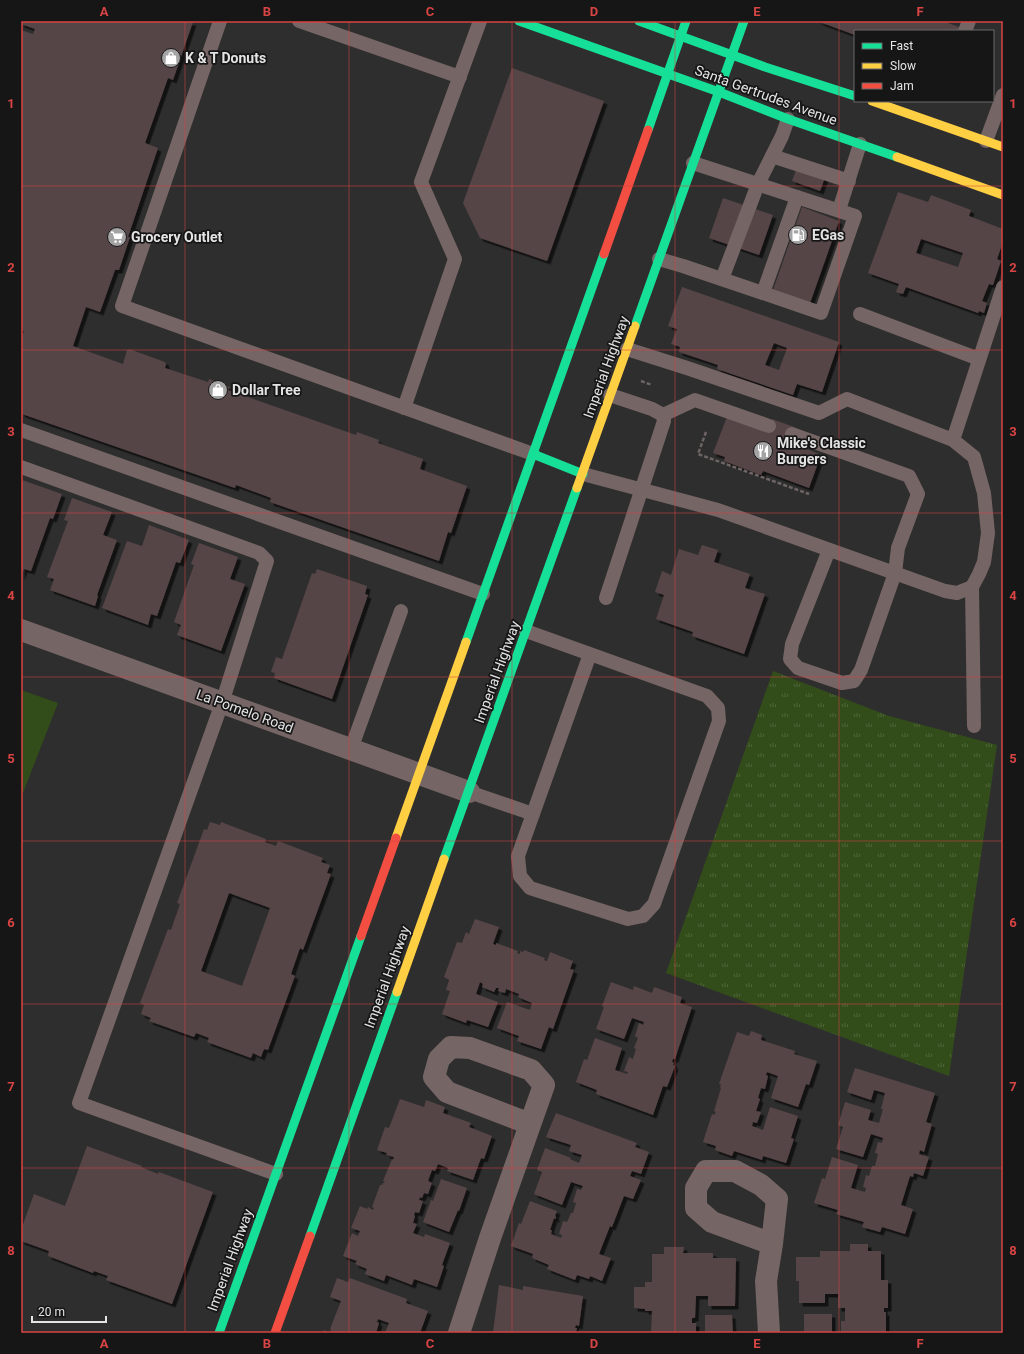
<svg xmlns="http://www.w3.org/2000/svg" width="1024" height="1354" viewBox="0 0 1024 1354" font-family="Roboto,sans-serif">
	<style>
		.grass { fill: url(#grass-tufts) }
		.garden { fill: #324d19 }
		.building { fill: #564546; fill-rule: evenodd; filter: url(#shadow) }
		.lines { fill: none; stroke-linecap: round; stroke-linejoin: round }
		.path { stroke: #6e6464; stroke-width: 2.5; stroke-dasharray: 4 2; stroke-linecap: butt }
		.lane { stroke: #756564; stroke-width: 14 }
		.street { stroke: #756564; stroke-width: 22 }
		.fast { stroke: #16e098; stroke-width: 9 }
		.slow { stroke: #ffcf43; stroke-width: 9 }
		.jam { stroke: #f24e42; stroke-width: 9 }
		.grid { fill: none; stroke: #d84444; stroke-width: 1; stroke-opacity: 0.55 }
		.labels { text-anchor: middle; stroke-width: 3.5; stroke-linejoin: round; paint-order: stroke }
		.poi-label { font-size: 14px; font-weight: bold; fill: #e5e4e5; stroke: #171617; text-anchor: start }
		.street-label { font-size: 14px; fill: #e5e4e5; stroke: #171617 }
		.neatline { fill: none; stroke: #d84444; stroke-width: 1.5 }
		.grid-label { font-size: 13px; text-anchor: middle; font-weight: bold; fill: #d84444 }
	</style>
	<defs>
		<pattern id="grass-tufts" width="24" height="20" patternUnits="userSpaceOnUse"><rect width="24" height="20" fill="#324d19"/><path d="M3 7l-1-3M5 7V3M7 7l1-3M15 17l-1-3M17 17v-4M19 17l1-3" fill="none" stroke="#50663a"/></pattern>
		<filter id="shadow"><feDropShadow dx="3.5" dy="3.5" stdDeviation="0" flood-color="#0009"/></filter>
	</defs>
	<rect width="100%" height="100%" fill="#2e2e2e"/>
	<polygon class="grass" points="773,671 889,716 997,745 949,1076 666,973"/>
	<polygon class="garden" points="21,690 58,703 21,798"/>
	<g class="building">
		<polygon points="21,21 193,22 173,80 168,78 145,143 158,148 128,237 130,237 119,270 115,270 100,312 86,307 73,346 123,364 127,350 129,350 129,349 165,362 166,364 165,368 208,382 209,379 230,387 228,390 356,435 357,432 379,440 378,443 423,459 420,469 467,486 451,533 448,532 439,561 270,502 271,498 236,485 235,488 22,414 21,412 21,340 24,331 21,330 21,30 33,34 35,29 21,24"/>
		<polygon points="817,21 949,21 948,23 970,31 855,31 855,35"/>
		<polygon points="512,68 604,101 547,261 480,238 463,203"/>
		<polygon points="799,162 827,172 820,191 792,181"/>
		<path d="M898 192 928 202 931 195 971 210 969 216 1003 229V242L997 259 1001 261 993 285 989 284 982 301 987 303 984 313 979 311 978 313 906 287 903 294 896 292 899 284 868 273ZM921 239 963 253 958 267 916 253Z"/>
		<polygon points="723,198 773,215 759,255 709,238"/>
		<polygon points="802,207 839,221 809,306 772,293"/>
		<path d="M682 287 839 342 822 392 797 384 793 395 717 369 718 365 679 352 680 347 671 344 677 329 668 326ZM774 343 787 348 779 370 765 365Z"/>
		<polygon points="727,417 767,432 772,419 794,427 790,440 806,446 805,448 821,455 809,488 763,471 761,475 724,461 725,457 713,453"/>
		<polygon points="22,480 62,494 53,519 50,518 31,571 24,569 21,577"/>
		<polygon points="72,498 112,512 103,535 117,540 97,595 98,596 95,606 50,590 54,579 47,577 68,521 64,520"/>
		<polygon points="149,525 189,540 180,563 176,562 157,616 151,614 148,625 102,608 127,541 142,546"/>
		<polygon points="199,543 238,557 230,579 245,584 221,651 177,635 181,625 174,622 194,565 191,564"/>
		<polygon points="702,545 718,550 714,562 750,574 745,588 765,594 744,654 692,636 693,632 656,619 664,595 655,592 662,571 671,575 679,549 698,555"/>
		<polygon points="317,569 367,586 365,594 368,595 332,699 274,678 275,673 271,672 276,657 282,659 312,573 315,574"/>
		<path d="M210 822 220 825 221 822 266 839 265 842 276 846 278 841 323 858 321 862 330 865 327 873 331 874 303 950 300 948 291 974 295 976 268 1050 264 1049 261 1057 253 1053 251 1058 207 1042 209 1038 196 1033 194 1037 149 1021 151 1018 141 1014 144 1005 140 1003 168 929 171 930 180 904 177 903 204 829 207 830ZM229 893 270 908 242 986 201 971Z"/>
		<polygon points="475,919 499,927 493,944 496,945 496,943 518,951 517,953 520,954 520,951 523,952 524,950 545,958 544,960 547,961 550,952 573,961 570,969 574,970 553,1029 549,1027 541,1049 517,1041 519,1036 497,1028 507,1002 530,1010 532,1003 518,997 519,994 506,989 505,993 498,991 499,988 496,988 494,992 482,987 483,984 480,982 476,994 498,1002 488,1027 467,1020 466,1023 442,1014 450,991 446,990 449,980 444,977 457,942 462,943 466,932 469,934"/>
		<polygon points="611,982 633,990 634,986 652,993 654,987 682,997 680,1003 692,1007 675,1059 673,1059 672,1062 674,1063 673,1065 675,1066 667,1087 663,1086 653,1115 596,1094 597,1090 576,1082 584,1059 587,1060 595,1038 622,1048 615,1070 627,1074 628,1072 624,1071 629,1057 633,1059 636,1049 634,1048 638,1038 635,1036 639,1023 643,1025 644,1022 632,1018 624,1039 596,1029 604,1007 602,1006"/>
		<polygon points="751,1031 762,1035 761,1040 795,1051 794,1054 817,1061 809,1085 806,1084 798,1107 771,1098 778,1076 767,1072 766,1075 768,1076 765,1089 761,1088 758,1098 760,1099 756,1111 761,1112 757,1123 753,1122 752,1126 763,1130 770,1107 798,1116 791,1138 794,1139 786,1163 763,1156 762,1160 734,1151 732,1156 715,1150 716,1146 703,1142 712,1114 714,1115 716,1112 714,1111 721,1088 720,1087 721,1084 719,1084 737,1032 749,1036"/>
		<polygon points="855,1068 935,1093 926,1122 932,1124 924,1152 920,1150 919,1154 929,1157 923,1176 914,1173 913,1177 910,1176 901,1205 913,1209 905,1234 882,1227 880,1232 862,1227 864,1222 836,1214 838,1210 814,1203 822,1178 825,1179 832,1157 858,1165 851,1188 865,1192 866,1188 863,1187 866,1175 869,1176 872,1166 875,1166 878,1154 875,1153 878,1142 882,1143 883,1138 871,1134 863,1157 836,1149 843,1127 838,1125 845,1102 871,1110 868,1120 879,1123 883,1109 881,1109 885,1093 874,1090 871,1100 847,1092"/>
		<polygon points="400,1099 424,1107 426,1100 445,1107 443,1113 471,1123 469,1127 492,1136 484,1159 481,1158 473,1180 447,1171 448,1168 438,1164 435,1171 432,1170 428,1181 432,1183 428,1194 424,1193 422,1198 420,1197 419,1200 423,1201 419,1213 415,1212 414,1215 415,1216 413,1223 417,1224 413,1233 424,1237 425,1234 450,1243 442,1265 444,1266 437,1287 414,1279 412,1285 386,1275 384,1281 365,1274 367,1269 355,1264 357,1261 343,1256 352,1233 358,1236 360,1231 351,1228 360,1206 367,1209 368,1207 373,1210 374,1208 372,1207 380,1185 382,1185 383,1183 384,1183 385,1182 383,1181 392,1159 393,1160 394,1157 386,1155 387,1153 377,1150 385,1127 389,1128"/>
		<polygon points="556,1113 637,1143 635,1147 649,1152 641,1174 632,1171 630,1176 641,1180 633,1199 624,1196 612,1227 610,1226 599,1254 611,1258 602,1281 590,1276 589,1279 577,1275 575,1280 547,1269 549,1265 532,1258 533,1254 511,1246 519,1223 521,1224 530,1201 557,1211 555,1216 556,1217 556,1219 554,1218 550,1230 552,1230 551,1234 561,1238 562,1235 559,1234 563,1221 567,1222 571,1213 573,1213 576,1203 573,1202 577,1189 581,1190 583,1186 571,1182 562,1205 534,1194 542,1172 537,1170 545,1148 571,1158 570,1159 579,1163 582,1155 569,1151 571,1145 546,1137"/>
		<polygon points="87,1146 142,1166 141,1167 158,1174 159,1172 213,1192 172,1304 106,1280 108,1276 94,1271 93,1273 48,1256 49,1251 21,1241 21,1230 34,1194 65,1206"/>
		<polygon points="441,1179 467,1188 459,1211 458,1210 449,1232 423,1222 431,1200 433,1201"/>
		<polygon points="850,1244 868,1244 868,1251 881,1251 881,1280 888,1280 888,1308 884,1308 884,1312 886,1312 886,1333 841,1333 841,1321 845,1321 845,1308 838,1308 838,1294 825,1294 825,1303 799,1303 799,1281 796,1281 796,1257 820,1257 820,1251 850,1251"/>
		<polygon points="664,1247 684,1247 683,1253 713,1253 713,1258 736,1258 735,1306 708,1306 708,1296 696,1296 695,1318 692,1318 692,1323 696,1323 696,1333 651,1333 652,1311 645,1311 645,1309 634,1308 634,1287 645,1287 645,1282 652,1282 652,1254 664,1254"/>
		<polygon points="337,1278 348,1282 350,1278 407,1299 406,1303 428,1311 420,1333 385,1333 389,1323 378,1319 377,1322 379,1323 376,1333 323,1333 324,1330 330,1333 331,1329 330,1329 341,1301 330,1297"/>
		<polygon points="499,1285 523,1290 523,1286 583,1296 579,1326 576,1325 575,1328 577,1328 576,1333 493,1333"/>
		<rect x="804" y="1314" width="28" height="19"/>
		<polygon points="705,1315 732,1315 733,1333 705,1333"/>
	</g>
	<g class="lines">
		<g class="path">
			<polyline points="641,381 652,385"/>
			<polyline points="706,432 698,454 809,494"/>
		</g>
		<g class="lane">
			<polyline points="220,21 122,306 533,454"/>
			<polyline points="299,21 460,77"/>
			<polyline points="965,31 969,21"/>
			<polyline points="986,141 1003,95"/>
			<polyline points="772,156 849,181"/>
			<polyline points="693,163 855,216 821,313 763,293"/>
			<polyline points="839,210 860,144"/>
			<polyline points="659,259 683,266 763,293 797,197"/>
			<polyline points="722,279 758,184 782,136 788,119"/>
			<polyline points="860,314 979,359"/>
			<polyline points="610,395 652,409 663,415"/>
			<polyline points="404,408 455,259 421,182 480,21"/>
			<polyline points="663,415 695,400 769,426"/>
			<polyline points="21,430 483,594"/>
			<polyline points="792,434 909,476 918,494 898,548 895,573 861,670 854,681 842,683 798,668 790,659 792,644 829,550"/>
			<polyline points="953,440 1003,287"/>
			<polyline points="21,467 259,553 267,561 222,703 79,1103 276,1174"/>
			<polyline points="583,474 718,510 945,591 957,593 972,587 979,574 984,562 988,533 984,493 974,457 953,440 847,399 819,413 687,368 627,349"/>
			<polyline points="972,587 974,726"/>
			<polyline points="606,598 664,421 663,415"/>
			<polyline points="526,631 707,696 718,708 719,721 654,904 643,916 628,919 530,888 520,876 518,856 590,654"/>
			<polyline points="351,749 401,611"/>
			<polyline points="469,792 533,814"/>
		</g>
		<g class="street">
			<polyline points="21,630 469,792"/>
			<polyline points="459,1333 490,1238 544,1085 531,1070 470,1048 451,1047 439,1059 434,1077 447,1092 530,1124"/>
			<polyline points="769,1333 766,1281 772,1244 777,1199 761,1185 735,1171 706,1171 696,1188 696,1208 712,1222 772,1244"/>
		</g>
		<g class="fast">
			<polyline points="519,21 719,92 788,119 897,157"/>
			<polyline points="639,21 765,67 855,96"/>
			<polyline points="648,130 686,21"/>
			<polyline points="635,326 744,21"/>
			<polyline points="533,454 583,474"/>
			<polyline points="466,642 604,254"/>
			<polyline points="444,859 577,488"/>
			<polyline points="310,1236 397,992"/>
			<polyline points="219,1333 361,936"/>
		</g>
		<g class="slow">
			<polyline points="872,101 1003,147"/>
			<polyline points="897,157 1003,195"/>
			<polyline points="577,488 635,326"/>
			<polyline points="396,838 466,642"/>
			<polyline points="397,992 444,859"/>
		</g>
		<g class="jam">
			<polyline points="604,254 648,130"/>
			<polyline points="361,936 396,838"/>
			<polyline points="275,1333 310,1236"/>
		</g>
	</g>
	<path class="grid" d="M185 21V1333M349 21V1333M512 21V1333M675 21V1333M839 21V1333M21 186H1003M21 350H1003M21 513H1003M21 677H1003M21 841H1003M21 1004H1003M21 1168H1003"/>
	<defs>
		<symbol id="shop-disc" viewBox="-11 -11 22 22"><circle r="9.5" fill="#a5a4a5" stroke="#171617"/><path d="M-5-2.5h2.3a2.7 3.5 0 0 1 5.4 0H5L5.5 6h-11ZM-1.5-2.5h3a1.5 2.3 0 0 0-3 0Z" fill="#fff"/></symbol>
		<symbol id="fuel-disc" viewBox="-11 -11 22 22"><circle r="9.5" fill="#a5a4a5" stroke="#171617"/><path d="M-5.5-6h7V0h2V4h1.3V-2.5L3-4.5l.8-.8L6-3V5H2.5V1h-1V6h-7ZM-4.2-4.7v3.2H.2V-4.7Z" fill="#fff"/></symbol>
		<symbol id="supermarket-disc" viewBox="-11 -11 22 22"><circle r="9.5" fill="#a5a4a5" stroke="#171617"/><path d="M-6-5.5h2.5l.6 2H6L4.5 2H-2.5L-4.4-4H-6ZM-1.5 3.2a1.3 1.3 0 1 0 .1 0ZM3 3.2a1.3 1.3 0 1 0 .1 0Z" fill="#fff"/></symbol>
		<symbol id="restaurant-disc" viewBox="-11 -11 22 22"><circle r="9.5" fill="#a5a4a5" stroke="#171617"/><path d="M-5-6h1v4h1v-4h1v4h1v-4h1v5L-1.5 .5V6h-2V.5L-5-1ZM5-6V6H3V1.5H1.5Q1.5-4 5-6Z" fill="#fff"/></symbol>
	</defs>
	<g fill-rule="evenodd">
		<use href="#shop-disc" x="160" y="47" width="22" height="22"/>
		<use href="#fuel-disc" x="787" y="224" width="22" height="22"/>
		<use href="#supermarket-disc" x="106" y="226" width="22" height="22"/>
		<use href="#shop-disc" x="207" y="379" width="22" height="22"/>
		<use href="#restaurant-disc" x="752" y="440" width="22" height="22"/>
	</g>
	<g class="labels">
		<g class="poi-label">
			<text x="185" y="63">K &amp; T Donuts</text>
			<text x="812" y="240">EGas</text>
			<text x="131" y="242">Grocery Outlet</text>
			<text x="232" y="395">Dollar Tree</text>
			<text x="777" y="448">Mike's Classic<tspan x="777" dy="16">Burgers</tspan></text>
		</g>
		<g class="street-label">
			<text transform="translate(766 95) rotate(20)" y="5">Santa Gertrudes Avenue</text>
			<text transform="translate(606 367) rotate(-70)" y="5">Imperial Highway</text>
			<text transform="translate(497 672) rotate(-70)" y="5">Imperial Highway</text>
			<text transform="translate(245 711) rotate(20)" y="5">La Pomelo Road</text>
			<text transform="translate(387 977) rotate(-70)" y="5">Imperial Highway</text>
			<text transform="translate(230 1260) rotate(-70)" y="5">Imperial Highway</text>
		</g>
	</g>
	<rect width="1024" height="1354" fill="none" stroke="#171617" stroke-width="44"/>
	<rect x="854" y="30" width="140" height="72" fill="#171617" stroke="#696869"/>
	<rect x="862" y="43" width="20" height="6" fill="#16e098" stroke="#696869"/>
	<text x="890" y="50" font-size="12" fill="#e5e4e5">Fast</text>
	<rect x="862" y="63" width="20" height="6" fill="#ffcf43" stroke="#696869"/>
	<text x="890" y="70" font-size="12" fill="#e5e4e5">Slow</text>
	<rect x="862" y="83" width="20" height="6" fill="#f24e42" stroke="#696869"/>
	<text x="890" y="90" font-size="12" fill="#e5e4e5">Jam</text>
	<path d="M32 1316v6h74v-6" fill="none" stroke="#e5e4e5" stroke-width="2"/>
	<text x="38" y="1316" font-size="12" fill="#e5e4e5" stroke="#171617" stroke-width="3" paint-order="stroke">20 m</text>
	<rect x="22" y="22" width="980" height="1310" class="neatline"/>
	<g class="grid-label">
		<text x="104" y="16">A</text>
		<text x="267" y="16">B</text>
		<text x="430" y="16">C</text>
		<text x="594" y="16">D</text>
		<text x="757" y="16">E</text>
		<text x="920" y="16">F</text>
		<text x="11" y="108">1</text>
		<text x="1013" y="108">1</text>
		<text x="11" y="272">2</text>
		<text x="1013" y="272">2</text>
		<text x="11" y="436">3</text>
		<text x="1013" y="436">3</text>
		<text x="11" y="600">4</text>
		<text x="1013" y="600">4</text>
		<text x="11" y="763">5</text>
		<text x="1013" y="763">5</text>
		<text x="11" y="927">6</text>
		<text x="1013" y="927">6</text>
		<text x="11" y="1091">7</text>
		<text x="1013" y="1091">7</text>
		<text x="11" y="1255">8</text>
		<text x="1013" y="1255">8</text>
		<text x="104" y="1348">A</text>
		<text x="267" y="1348">B</text>
		<text x="430" y="1348">C</text>
		<text x="594" y="1348">D</text>
		<text x="757" y="1348">E</text>
		<text x="920" y="1348">F</text>
	</g>
</svg>
